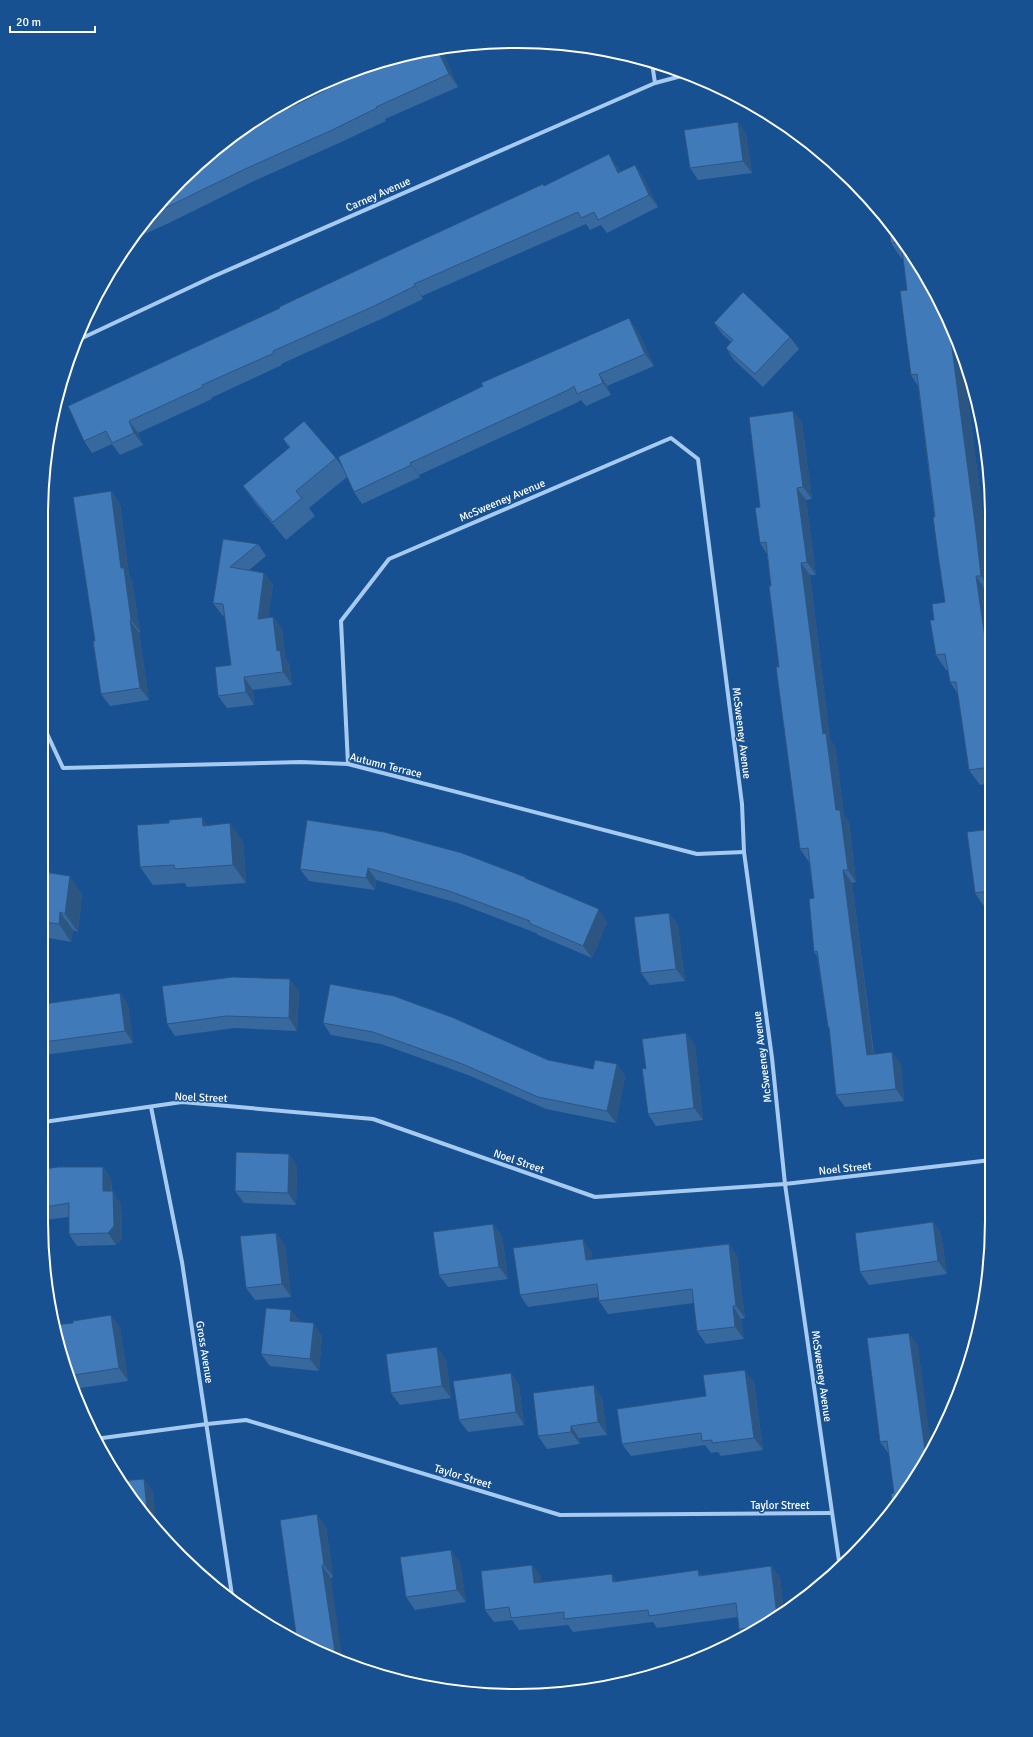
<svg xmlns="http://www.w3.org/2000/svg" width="1033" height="1737" viewBox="0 0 1033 1737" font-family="Signika,sans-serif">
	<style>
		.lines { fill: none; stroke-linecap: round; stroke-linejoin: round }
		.street { stroke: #a6caf0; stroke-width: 4 }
		.wall { fill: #37699f }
		.shaded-wall { fill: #2d5582 }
		.building { fill: #407ab9; stroke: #2d5582 }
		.labels { text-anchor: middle; stroke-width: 3; stroke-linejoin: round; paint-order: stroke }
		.street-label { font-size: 11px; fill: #fff; stroke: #175191 }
		.rim { fill: none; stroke: #fff; stroke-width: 2 }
	</style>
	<rect width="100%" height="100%" fill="#175191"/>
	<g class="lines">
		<g class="street">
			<polyline points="652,63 655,83"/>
			<polyline points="78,340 212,277 655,83 689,74"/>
			<polyline points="43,725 63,768 301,762 348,764 697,854 744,852"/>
			<polyline points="348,764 341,621 389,559 671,438 698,459 742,804 744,852 772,1058 785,1184 840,1568"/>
			<polyline points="151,1107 182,1262 233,1602"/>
			<polyline points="44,1122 182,1102 373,1119 595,1197 785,1184 991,1160"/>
			<polyline points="95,1439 207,1424 246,1420 560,1515 832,1513"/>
		</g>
	</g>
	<g class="wall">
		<polygon points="442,51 458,87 385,119 386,121 339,143 254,181 171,222 132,240 180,180"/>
		<polygon points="738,122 746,135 752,173 698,180 690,168"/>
		<polygon points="635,165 643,177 658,207 607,233 601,225 590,230 586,224 422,296 423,299 381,319 281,364 282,365 211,398 212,399 138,433 143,445 120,455 112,444 92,453 84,441 544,186 618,167 621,172"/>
		<polygon points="888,223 928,279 962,353 986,539 991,583 991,591 987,592 991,620 991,783 980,785 969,770 958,694 950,682 948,670 946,670 936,655 934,620 945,602 918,386 911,375 907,290 903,258 901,258 891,243"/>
		<polygon points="714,323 790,337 799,349 763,387 734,360 726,348 731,342 723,335"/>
		<polygon points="638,331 654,366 607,386 611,395 586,406 581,400 576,403 419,475 420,477 362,504 354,492 347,477 309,508 315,516 286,540 256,504 243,486 289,448 283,439 336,458 343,468"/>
		<polygon points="793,411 802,423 812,499 806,500 816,575 810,575 830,740 835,746 844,816 849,822 856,882 852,883 874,1054 901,1064 904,1101 845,1107 836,1095 830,1030 828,1027 817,956 814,952 814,898 809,862 800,849 779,667 771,586 767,554 760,543 760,507"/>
		<polygon points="111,491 120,504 129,576 132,580 140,632 139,633 149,700 110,706 101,694 95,641"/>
		<polygon points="223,539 258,544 266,556 249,570 264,573 273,585 268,617 273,617 282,629 285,658 289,663 292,685 253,690 254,705 227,708 218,696 231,665 225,616 222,615 213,603"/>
		<polygon points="307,820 525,877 527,879 607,922 592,958 538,935 536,933 458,903 376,880 375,890 309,881 300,869"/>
		<polygon points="207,825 243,841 246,883 187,887 185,883 153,885 140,867"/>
		<polygon points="991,829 991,905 983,905 975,893"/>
		<polygon points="44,872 82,894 78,932 73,930 71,942 44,937"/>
		<polygon points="669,913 678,926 685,981 650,985 641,973"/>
		<polygon points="299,991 297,1031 235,1028 175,1036 167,1024"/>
		<polygon points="120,993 128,1005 133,1043 44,1055 44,1004"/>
		<polygon points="323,1023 548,1060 593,1069 617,1064 625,1076 616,1123 546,1109 468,1075 381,1044 331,1035"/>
		<polygon points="686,1033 695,1045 703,1120 656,1126 648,1114 646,1069"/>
		<polygon points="289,1154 297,1167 296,1205 244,1203 235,1191"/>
		<polygon points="103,1167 111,1179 112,1191 121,1204 122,1238 116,1245 77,1246 69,1234 69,1217 45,1220 45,1169"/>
		<polygon points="933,1222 941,1234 947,1274 869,1285 860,1272"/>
		<polygon points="493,1224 502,1236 508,1279 448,1287 439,1275"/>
		<polygon points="276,1233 285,1245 291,1297 255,1300 246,1288"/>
		<polygon points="729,1244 737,1256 745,1318 741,1319 744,1339 706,1344 697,1331 694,1303 608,1314 599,1301 599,1297 528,1307 520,1295 591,1251 592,1260"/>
		<polygon points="291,1310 300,1322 322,1336 319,1371 270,1366 261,1354"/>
		<polygon points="120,1327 128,1381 73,1389 66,1373"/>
		<polygon points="918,1345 894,1493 889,1454 880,1442"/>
		<polygon points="446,1359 451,1398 400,1405 391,1393"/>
		<polygon points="511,1373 519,1385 524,1425 468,1432 459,1420"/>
		<polygon points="754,1382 763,1450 721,1456 718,1452 711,1453 705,1445 631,1456 622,1444 706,1396"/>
		<polygon points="602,1398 607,1435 579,1438 580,1444 547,1449 538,1436"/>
		<polygon points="326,1526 333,1577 331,1578 306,1647"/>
		<polygon points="451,1550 460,1563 466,1602 415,1610 406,1597"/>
		<polygon points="532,1565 541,1577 541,1583 617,1582 698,1570 702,1575 771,1566 780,1578 784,1612 744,1636 739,1629 738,1617 657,1628 653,1622 573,1632 568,1625 519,1630 512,1620 494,1622 485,1610"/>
	</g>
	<g class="shaded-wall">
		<polygon points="437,49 440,49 442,51 458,87 449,74"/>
		<polygon points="738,122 746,135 752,173 743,161"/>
		<polygon points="609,154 618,167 627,185 618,173"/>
		<polygon points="635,165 643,177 658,207 649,195"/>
		<polygon points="414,284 422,296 423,299 415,286"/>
		<polygon points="629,318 638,331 654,366 645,354"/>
		<polygon points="949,325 962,353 986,539 991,583 991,590 981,576"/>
		<polygon points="599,374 607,386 611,395 603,383"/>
		<polygon points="793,411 802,423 812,499 803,487"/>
		<polygon points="129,421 138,433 143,445 134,433"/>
		<polygon points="410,463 419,475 420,477 411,465"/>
		<polygon points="797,488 806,500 816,575 807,562"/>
		<polygon points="111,491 120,504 129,576 132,580 140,632 131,620 121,568"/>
		<polygon points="801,563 810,575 830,740 835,746 844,816 849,822 856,882 848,870 836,810 823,734"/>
		<polygon points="264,573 273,585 266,631 258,619"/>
		<polygon points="976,576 987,592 991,620 991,646 985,638"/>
		<polygon points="273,617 282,629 285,658 289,663 292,685 283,672 277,651"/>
		<polygon points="130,620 139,633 149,700 140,688"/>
		<polygon points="244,677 253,690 254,705 246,692"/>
		<polygon points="202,817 214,835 203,826"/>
		<polygon points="230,823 243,841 246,883 233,865"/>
		<polygon points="368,868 376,880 375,890 366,878"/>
		<polygon points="843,870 852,883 875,1067 867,1055"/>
		<polygon points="70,876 82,894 78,932 65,914"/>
		<polygon points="599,909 607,922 592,958 583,946"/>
		<polygon points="60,912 73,930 71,942 59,924"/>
		<polygon points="669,913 678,926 685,981 676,969"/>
		<polygon points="290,979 299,991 297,1031 289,1018"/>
		<polygon points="120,993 128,1005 133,1043 125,1031"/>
		<polygon points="686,1033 695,1045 703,1120 694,1108"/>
		<polygon points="892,1052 901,1064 904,1101 896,1089"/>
		<polygon points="617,1064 625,1076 616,1123 607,1111"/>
		<polygon points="289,1154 297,1167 296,1205 288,1193"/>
		<polygon points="103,1167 111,1179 112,1204 103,1191"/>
		<polygon points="113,1191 121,1204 122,1238 116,1245 108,1233"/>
		<polygon points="933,1222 941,1234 947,1274 938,1261"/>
		<polygon points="493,1224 502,1236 508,1279 499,1267"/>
		<polygon points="276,1233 285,1245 291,1297 282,1284"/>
		<polygon points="583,1239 591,1251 594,1273 586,1260"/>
		<polygon points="729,1244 737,1256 745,1318 736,1306"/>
		<polygon points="733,1306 741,1319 744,1339 735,1327"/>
		<polygon points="291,1310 300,1322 290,1321"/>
		<polygon points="111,1315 120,1327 128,1381 119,1368"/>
		<polygon points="314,1323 322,1336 319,1371 310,1359"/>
		<polygon points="909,1333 918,1345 931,1445 926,1457"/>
		<polygon points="437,1347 446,1359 451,1398 442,1386"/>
		<polygon points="745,1370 754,1382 763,1450 754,1438"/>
		<polygon points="511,1373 519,1385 524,1425 516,1412"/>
		<polygon points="594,1385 602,1398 607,1435 598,1422"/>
		<polygon points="571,1426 579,1438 580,1444 571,1432"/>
		<polygon points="144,1479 153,1491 157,1527 148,1519"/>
		<polygon points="317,1514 326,1526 333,1577 324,1565"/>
		<polygon points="451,1550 460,1563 466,1602 457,1590"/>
		<polygon points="322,1565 331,1578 343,1662 336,1659"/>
		<polygon points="532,1565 541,1577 543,1596 534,1583"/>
		<polygon points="771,1566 780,1578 784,1612 777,1616"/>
		<polygon points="698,1570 707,1582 699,1576"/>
		<polygon points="612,1574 620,1587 613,1582"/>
	</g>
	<g class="building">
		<polygon points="437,49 449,74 376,107 377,108 330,131 245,169 153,214 180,180 243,128 291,107 378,64 424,50"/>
		<polygon points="738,122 743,161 690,168 684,130"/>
		<polygon points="609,154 618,173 635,165 649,195 598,220 594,212 581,218 578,212 414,284 415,286 372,307 273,351 274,353 202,385 203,387 129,421 134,433 112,443 106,431 84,441 68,406 280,308 279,307 398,251 543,184 544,186"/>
		<polygon points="888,223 928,279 949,325 975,523 981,576 976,576 985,638 991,637 991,767 969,770 956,682 950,682 945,654 936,655 930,620 934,620 932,604 945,602 938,555 933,517 935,517 917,374 911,375 900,291 907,290 901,242 891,243"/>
		<polygon points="743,292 790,337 755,374 726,348 733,340 714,323"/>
		<polygon points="629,318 645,354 599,374 603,383 577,394 574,386 568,390 410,463 411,465 354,492 338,457 483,386 481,383"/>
		<polygon points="793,411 803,487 797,488 807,562 801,563 823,734 826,733 836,810 840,810 848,870 843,870 867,1055 892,1052 896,1089 836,1095 829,1027 828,1027 817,951 814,952 809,899 814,898 808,848 800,849 776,667 779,667 769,586 771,586 766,542 760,543 755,508 760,507 749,417"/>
		<polygon points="304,421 336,458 296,491 302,498 273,522 243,486 290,447 283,439"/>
		<polygon points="111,491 121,568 124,568 131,620 130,620 140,688 101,694 93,641 95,641 73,497"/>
		<polygon points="223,539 258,544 230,567 264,573 258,619 273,617 277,651 280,650 283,672 244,677 246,692 218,696 215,667 231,665 223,604 213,603"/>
		<polygon points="202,817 203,826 230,823 233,865 175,869 174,865 140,867 137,825 169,823 169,820"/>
		<polygon points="307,820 384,832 462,853 525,877 525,878 599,909 583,946 529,923 530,921 449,891 368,868 366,878 300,869"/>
		<polygon points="991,829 991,891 975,893 967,832"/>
		<polygon points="44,872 70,876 65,914 60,912 59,924 44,922"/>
		<polygon points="669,913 676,969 641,973 634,917"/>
		<polygon points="233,977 290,979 289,1018 226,1016 167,1024 162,986"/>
		<polygon points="330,984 394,996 454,1018 548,1060 593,1069 595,1060 617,1064 607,1111 538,1097 460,1063 373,1032 323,1023"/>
		<polygon points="120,993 125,1031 44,1042 44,1004"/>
		<polygon points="686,1033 694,1108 648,1114 642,1068 646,1069 642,1039"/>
		<polygon points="236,1152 289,1154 288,1193 235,1191"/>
		<polygon points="58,1167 103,1167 103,1191 113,1191 114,1226 108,1233 69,1234 69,1203 45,1207 45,1169"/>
		<polygon points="933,1222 938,1261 860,1272 855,1233"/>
		<polygon points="493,1224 499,1267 439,1275 433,1232"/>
		<polygon points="276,1233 282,1284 246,1288 240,1236"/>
		<polygon points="583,1239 586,1260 729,1244 736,1306 733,1306 735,1327 697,1331 692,1289 599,1301 597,1284 520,1295 513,1248"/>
		<polygon points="266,1308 291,1310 290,1321 314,1323 310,1359 261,1354"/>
		<polygon points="111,1315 119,1368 68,1376 66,1373 55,1325 73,1323 73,1321"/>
		<polygon points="909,1333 926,1457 912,1485 892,1509 891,1494 894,1493 887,1441 880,1442 867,1338"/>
		<polygon points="437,1347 442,1386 391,1393 386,1354"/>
		<polygon points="745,1370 754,1438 712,1443 712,1440 702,1441 701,1433 622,1444 617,1409 706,1396 703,1375"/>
		<polygon points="511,1373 516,1412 459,1420 453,1381"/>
		<polygon points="594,1385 598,1422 571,1426 571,1432 538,1436 533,1393"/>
		<polygon points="144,1479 148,1519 139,1510 121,1481"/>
		<polygon points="317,1514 324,1565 322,1565 336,1659 306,1647 297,1641 280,1520"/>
		<polygon points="451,1550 457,1590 406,1597 400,1557"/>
		<polygon points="532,1565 534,1583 612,1574 613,1582 698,1570 699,1576 771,1566 777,1616 759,1627 739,1629 736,1603 649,1616 648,1610 564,1619 564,1612 511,1618 509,1607 485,1610 481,1571"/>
	</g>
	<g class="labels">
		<g class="street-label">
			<text transform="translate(378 194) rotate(-24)" y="4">Carney Avenue</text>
			<text transform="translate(502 500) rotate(-23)" y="4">McSweeney Avenue</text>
			<text transform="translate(742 733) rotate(83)" y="4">McSweeney Avenue</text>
			<text transform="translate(386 765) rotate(14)" y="4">Autumn Terrace</text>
			<text transform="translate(762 1057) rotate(-97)" y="4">McSweeney Avenue</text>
			<text transform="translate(201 1097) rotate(2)" y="4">Noel Street</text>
			<text transform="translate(519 1161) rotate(19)" y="4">Noel Street</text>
			<text transform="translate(845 1168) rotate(-6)" y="4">Noel Street</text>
			<text transform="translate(205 1352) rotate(81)" y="4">Gross Avenue</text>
			<text transform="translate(822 1376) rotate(82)" y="4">McSweeney Avenue</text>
			<text transform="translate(463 1476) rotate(17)" y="4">Taylor Street</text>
			<text x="780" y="1509">Taylor Street</text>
		</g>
	</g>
	<path d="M0 0H1033V1737H0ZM516 48H517A468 468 0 0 1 985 516V1221A468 468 0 0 1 517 1689H516A468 468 0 0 1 48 1221V516A468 468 0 0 1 516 48Z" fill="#175191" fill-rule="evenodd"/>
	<path class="rim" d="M516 48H517A468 468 0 0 1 985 516V1221A468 468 0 0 1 517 1689H516A468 468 0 0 1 48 1221V516A468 468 0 0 1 516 48Z"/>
	<path d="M10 26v6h85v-6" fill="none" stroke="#ffffff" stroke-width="2"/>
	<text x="16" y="26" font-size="12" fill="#ffffff" stroke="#175191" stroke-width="3" paint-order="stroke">20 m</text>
</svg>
